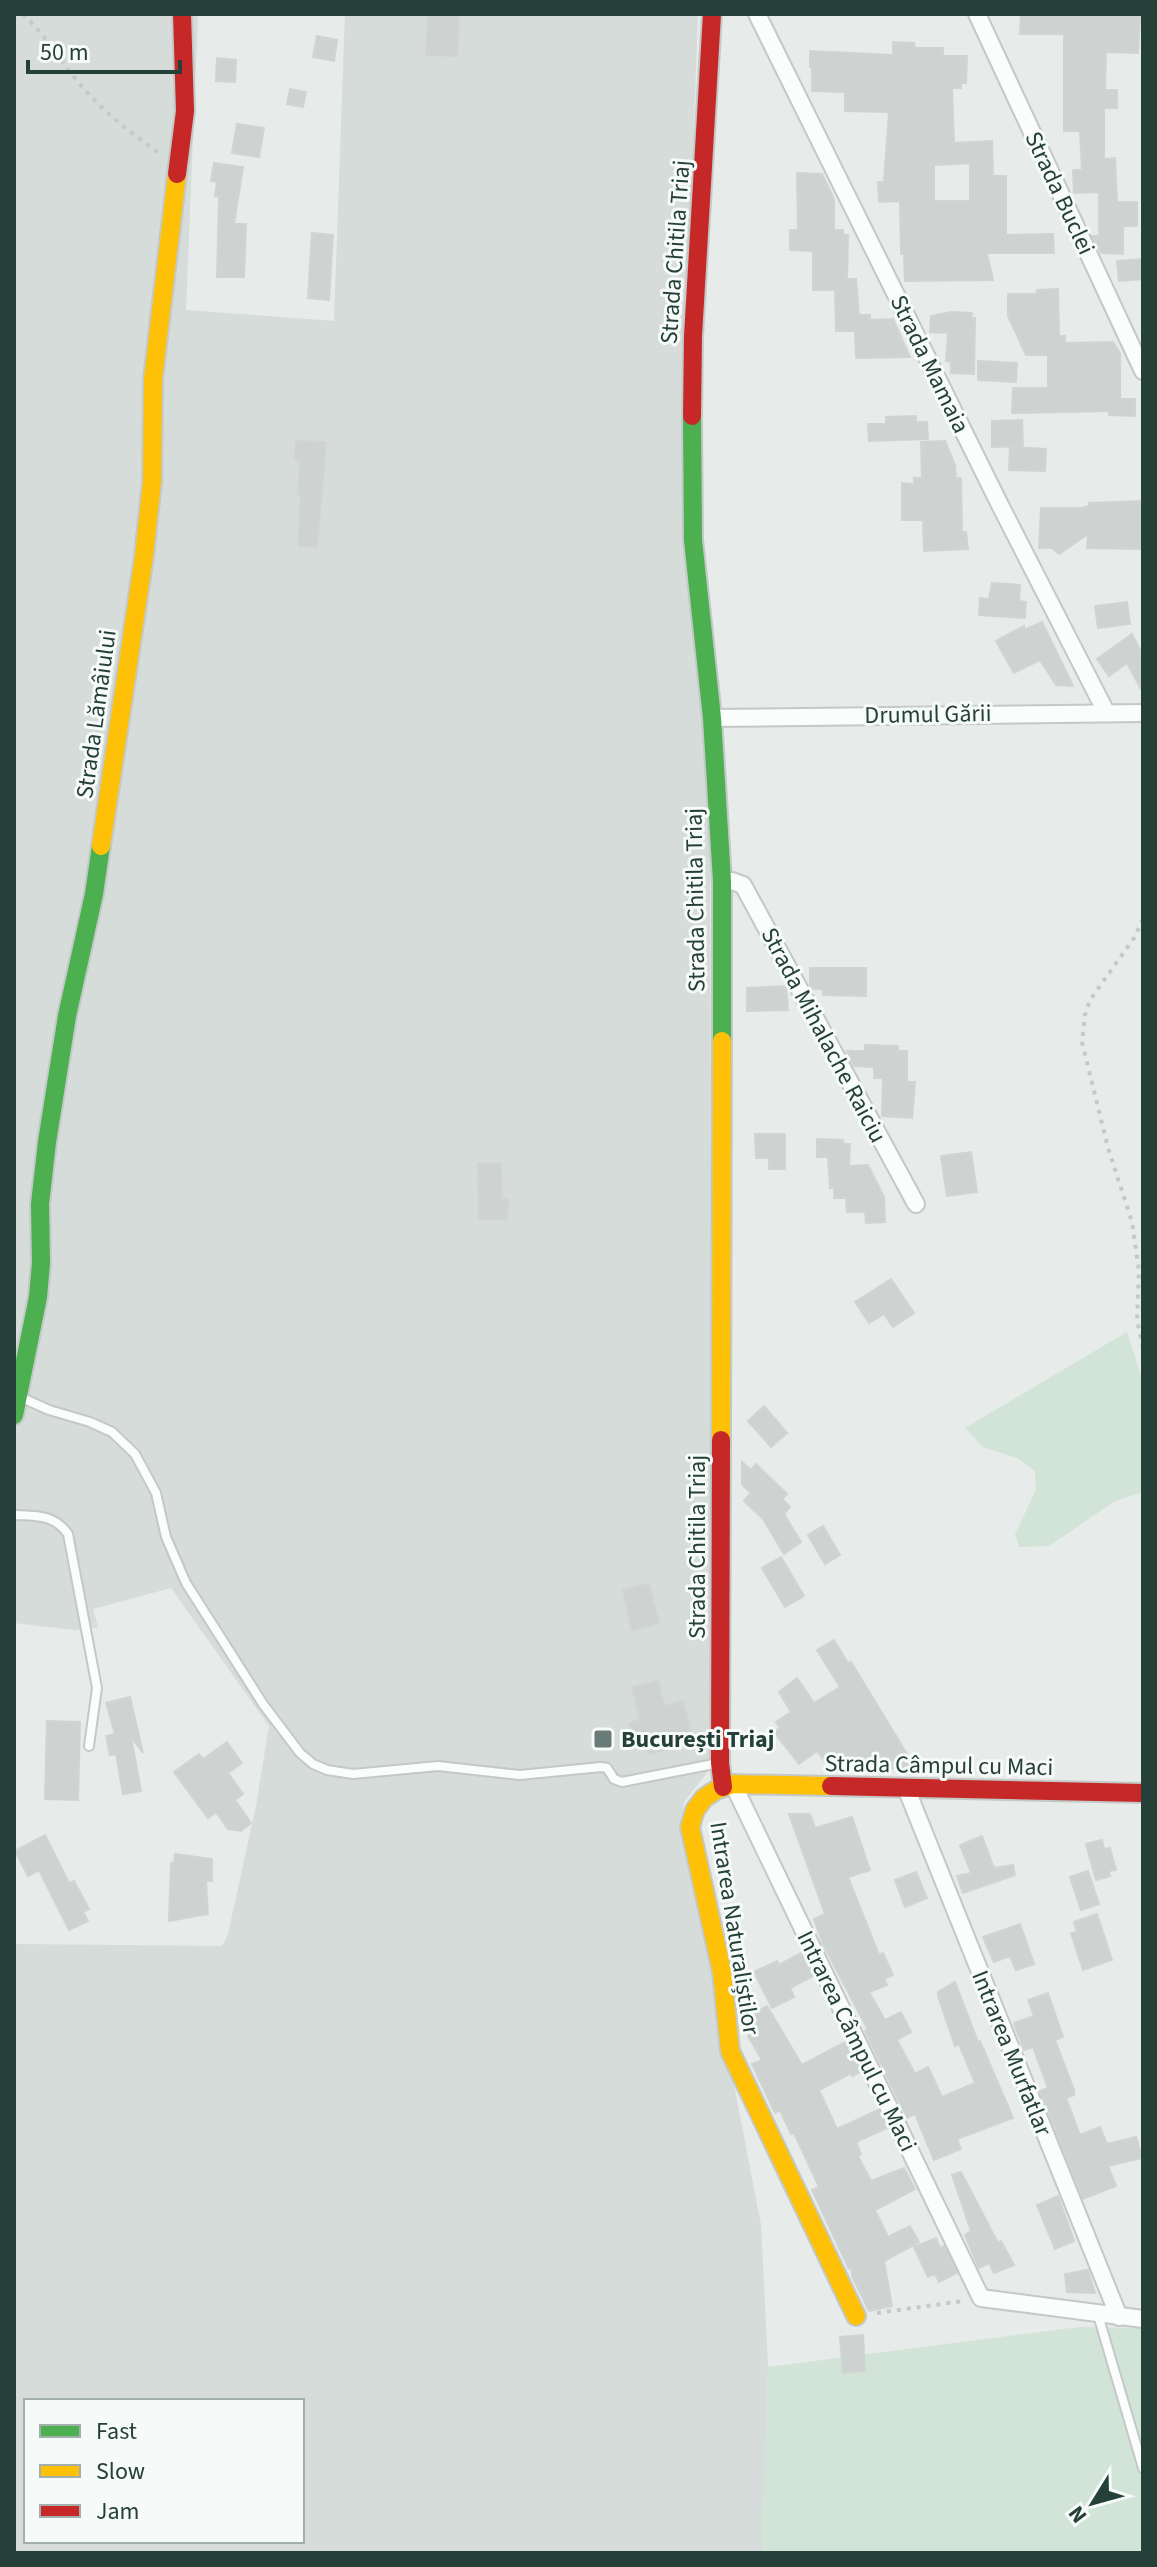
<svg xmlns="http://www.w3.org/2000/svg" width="1157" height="2567" viewBox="0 0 1157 2567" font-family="'Source Sans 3',sans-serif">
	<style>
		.built { fill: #d5dcd9; fill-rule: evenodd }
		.green { fill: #d2e3d7 }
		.building { fill: #ced3d1; stroke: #d0d4d2; stroke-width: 2; fill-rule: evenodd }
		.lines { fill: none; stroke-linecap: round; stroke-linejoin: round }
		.lane-casing { stroke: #c4c8c6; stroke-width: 12 }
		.street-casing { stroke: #c4c8c6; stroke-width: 20 }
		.fast-casing { stroke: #c3c9c7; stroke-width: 22 }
		.slow-casing { stroke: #c3c9c7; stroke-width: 22 }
		.jam-casing { stroke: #c3c9c7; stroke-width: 22 }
		.path { stroke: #c2cbc9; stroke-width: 4; stroke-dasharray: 4 6; stroke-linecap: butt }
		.lane { stroke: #fbfcfc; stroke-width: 8 }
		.street { stroke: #fbfcfc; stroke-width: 16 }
		.fast { stroke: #4caf50; stroke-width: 18 }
		.slow { stroke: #ffc107; stroke-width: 18 }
		.jam { stroke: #c62828; stroke-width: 18 }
		.poi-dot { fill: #697b77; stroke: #f6faf8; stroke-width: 3 }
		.labels { text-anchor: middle; stroke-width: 6; stroke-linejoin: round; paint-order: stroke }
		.street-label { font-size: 24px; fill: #253f39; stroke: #f6faf8 }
		.poi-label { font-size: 24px; font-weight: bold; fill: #253f39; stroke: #f6faf8; text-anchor: start }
	</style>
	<rect width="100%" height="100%" fill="#e7ebe9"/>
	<path class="built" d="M14 14H198L186 310 334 321 345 14H698L684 398 710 825 712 1546 710 1769 684 1802 683 1819 761 2225 768 2367 762 2553H14V1944L222 1946 228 1934 256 1806 269 1726 171 1588 93 1609 98 1627 75 1630 14 1623ZM26 2401H302V2541H26Z"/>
	<g class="green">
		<polygon points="1127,1332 1143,1382 1143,1492 1115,1501 1049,1546 1019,1547 1015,1534 1036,1490 1035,1471 1017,1458 983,1447 965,1428"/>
		<polygon points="1079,2327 1143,2328 1143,2553 762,2553 768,2367"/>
	</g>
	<g class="building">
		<polygon points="428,14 459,14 457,56 426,55"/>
		<polygon points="1021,14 1140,17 1138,53 1106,52 1105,90 1117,90 1117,108 1104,108 1104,159 1115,158 1117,202 1137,202 1137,226 1123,226 1123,254 1101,253 1092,236 1099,236 1099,192 1074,193 1073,170 1082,170 1080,131 1064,131 1064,34 1020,34"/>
		<polygon points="317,36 337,40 334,61 313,57"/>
		<path d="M893 42 914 43 915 48H943V56H967L966 83H961V88H952L954 143 992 141 993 176H1006V235L1053 234 1054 253H987L993 280 905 281 904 254H901L900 201 879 202 878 182H884L889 112 845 111V92L812 91V67H810V51L893 55ZM970 163V201H934V165Z"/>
		<polygon points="217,58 236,60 235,82 216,81"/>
		<polygon points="290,89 306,92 303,107 287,104"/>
		<polygon points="237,124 264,128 259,157 232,153"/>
		<polygon points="214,163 243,167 234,224 246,224 244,277 217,277 219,196 215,196 217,182 211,181"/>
		<polygon points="797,173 822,174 834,199 834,230 843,230 843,235 848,235 847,279 856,279 859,315 870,315 870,320 893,319 910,357 856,358 855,331 836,331 835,290 813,290 813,251 790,250 790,230 798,230"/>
		<polygon points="312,233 333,235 329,300 308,298"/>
		<polygon points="1143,259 1143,279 1119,281 1117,261"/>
		<polygon points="1058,289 1059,336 1065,336 1065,343 1113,342 1120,353 1120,399 1135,399 1135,416 1109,415 1109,411 1012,413 1013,388 1048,388 1048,355 1026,355 1008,316 1008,294 1037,294 1037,290"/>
		<polygon points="951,312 972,313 971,318 975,318 974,374 951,373 951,362 946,361 948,333 930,332 931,316"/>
		<polygon points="978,361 1017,363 1016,382 978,380"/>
		<polygon points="916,416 916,422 927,422 928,439 869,441 868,424 886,424 886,417"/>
		<polygon points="1022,420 1023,446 992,447 992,421"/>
		<polygon points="296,441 326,442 317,547 298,546 301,495 298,494 300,460 295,460"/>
		<polygon points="945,441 955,465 956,478 961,478 962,532 966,532 968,549 924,551 923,520 902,520 902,483 914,484 914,478 922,478 921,442"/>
		<polygon points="1010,447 1046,449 1045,471 1009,470"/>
		<polygon points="1143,501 1143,549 1087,548 1088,534 1059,554 1052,548 1039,548 1041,508 1082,508 1089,506 1089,503"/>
		<polygon points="992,583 1020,585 1019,601 1026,602 1025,618 979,615 980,598 989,599"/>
		<polygon points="1127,602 1130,624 1098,628 1095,606"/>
		<polygon points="1042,622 1073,686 1056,685 1040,660 1014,673 996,641 1024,626 1024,630"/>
		<polygon points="1132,634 1143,656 1143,693 1127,663 1109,676 1097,659"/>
		<polygon points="810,968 866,968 866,996 823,995 823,989 812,989 810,985"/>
		<polygon points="786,986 788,1010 747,1011 747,988"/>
		<polygon points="865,1045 898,1046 898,1051 907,1051 907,1082 915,1082 912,1118 882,1116 883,1078 874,1078 874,1067 854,1066 848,1055 847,1051 865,1051"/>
		<polygon points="755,1134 785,1134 785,1169 769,1169 769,1158 756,1158"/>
		<polygon points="817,1139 843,1140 843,1144 850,1144 849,1166 868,1165 884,1197 885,1222 866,1223 865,1212 847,1212 846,1198 834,1198 834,1188 830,1188 828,1157 817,1157"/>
		<polygon points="971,1152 977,1192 947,1196 941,1156"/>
		<polygon points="478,1163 501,1163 502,1199 508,1199 507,1219 479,1219"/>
		<polygon points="891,1279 914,1313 893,1327 884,1314 869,1323 855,1302"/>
		<polygon points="764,1406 787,1433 771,1447 748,1421"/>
		<polygon points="742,1462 751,1470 756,1464 787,1494 782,1499 790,1507 784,1514 801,1542 784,1554 763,1519 744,1501 751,1493 742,1484"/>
		<polygon points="823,1526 840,1555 825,1564 808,1535"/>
		<polygon points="781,1557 804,1596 785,1607 762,1568"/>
		<polygon points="649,1584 659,1623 632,1630 623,1590"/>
		<polygon points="834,1640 848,1663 851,1662 915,1767 886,1769 884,1766 828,1766 817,1751 799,1764 774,1732 780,1728 776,1722 791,1712 779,1692 797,1678 814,1703 840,1687 817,1650"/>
		<polygon points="658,1681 664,1706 683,1701 692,1737 672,1741 674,1748 648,1754 646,1742 635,1745 629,1723 640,1720 632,1687"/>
		<polygon points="130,1697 143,1753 131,1737 141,1791 123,1794 116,1754 110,1755 106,1736 115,1734 106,1703"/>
		<polygon points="47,1721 80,1722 78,1800 45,1799"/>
		<polygon points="227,1742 242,1763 228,1773 243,1794 235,1800 251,1823 241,1831 228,1829 216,1812 208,1818 174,1772 199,1754 203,1759"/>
		<polygon points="789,1814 810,1814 815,1828 852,1817 870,1870 848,1877 879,1955 883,1953 893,1975 884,1979 887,1985 869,1992 885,2020 901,2012 911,2032 897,2040 915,2074 928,2067 942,2097 975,2083 959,2044 955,2046 938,1996 938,1992 955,1982 978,2042 980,2041 1013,2118 957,2139 961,2149 934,2160 915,2114 907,2118 865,2031 868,2030 822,1942 814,1919 825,1914"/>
		<polygon points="45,1835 69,1883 74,1881 89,1909 83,1912 88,1921 69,1930 39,1870 28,1876 15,1851"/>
		<polygon points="982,1836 994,1868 1013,1865 1015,1875 963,1893 957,1876 971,1873 960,1845"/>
		<polygon points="1102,1840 1104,1849 1110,1848 1116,1870 1109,1871 1110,1876 1096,1880 1086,1844"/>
		<polygon points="175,1854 212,1859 212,1881 206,1881 208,1914 169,1921 171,1863 174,1863"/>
		<polygon points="1088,1871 1099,1904 1081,1910 1070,1877"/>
		<polygon points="916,1872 927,1898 905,1907 895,1880"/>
		<polygon points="1097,1914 1112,1960 1083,1970 1071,1933 1077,1932 1074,1922"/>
		<polygon points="1020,1924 1034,1964 1016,1970 1010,1956 994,1962 983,1937"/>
		<polygon points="801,1953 813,1976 790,1988 794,1997 772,2008 754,1972 777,1961 779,1965"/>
		<polygon points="1048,1993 1063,2037 1055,2040 1074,2090 1074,2095 1066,2098 1080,2135 1100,2127 1107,2144 1136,2137 1142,2158 1108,2166 1116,2186 1083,2199 1040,2091 1048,2088 1033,2047 1024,2050 1014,2023 1034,2016 1028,2000"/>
		<polygon points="767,2006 802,2065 845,2042 860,2072 852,2076 851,2073 819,2090 837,2129 878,2110 887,2128 856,2142 861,2154 858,2156 871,2181 904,2168 915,2189 875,2210 888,2237 910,2226 919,2242 884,2261 892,2306 869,2311 852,2276 852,2268 849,2269 812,2190 819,2187 794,2133 791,2134 780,2110 775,2113 752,2064 762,2060 748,2036 757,2031 748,2017"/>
		<polygon points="961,2172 998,2243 1001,2241 1014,2265 994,2273 989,2263 979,2268 965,2235 971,2231 952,2175"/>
		<polygon points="1058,2196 1074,2241 1055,2249 1037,2205"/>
		<polygon points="936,2238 940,2248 944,2246 957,2273 939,2282 935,2274 928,2277 914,2247"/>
		<polygon points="1088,2270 1095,2293 1067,2292 1065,2274"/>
		<polygon points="863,2335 865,2371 843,2373 840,2337"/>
	</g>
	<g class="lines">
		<defs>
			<g id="lane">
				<polyline points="20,1397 49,1410 90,1422 112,1432 135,1454 156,1493 166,1537 186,1583 263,1704 300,1753 313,1764 327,1770 353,1774 438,1766 520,1775 601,1767 607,1768 614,1779 622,1782 719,1763"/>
				<path d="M14 1515C36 1516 54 1514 68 1534L97 1688 89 1746"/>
				<polyline points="1098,2315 1143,2468"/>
			</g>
			<g id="street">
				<polyline points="757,14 999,503 1106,712"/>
				<polyline points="977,14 1143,371"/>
				<polyline points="712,718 1143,713"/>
				<polyline points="722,881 732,881 743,885 916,1204"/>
				<polyline points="733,1784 981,2298 1143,2319"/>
				<polyline points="906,1788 1119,2317"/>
			</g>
			<g id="fast">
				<polyline points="692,416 693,540 712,718 722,881 722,1041"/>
				<polyline points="14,1415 38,1297 41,1263 40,1204 47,1142 67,1016 94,894 101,846"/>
			</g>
			<g id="slow">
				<polyline points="101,846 144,556 152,482 153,379 177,174"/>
				<polyline points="721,1440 722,1041"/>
				<polyline points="831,1786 733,1784 716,1790 704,1798 695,1810 690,1827 722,1972 730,2051 856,2316"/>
			</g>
			<g id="jam">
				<polyline points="177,174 185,111 182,14"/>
				<polyline points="692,416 693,336 712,14"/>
				<polyline points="721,1440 720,1763 723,1787"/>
				<polyline points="831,1786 1143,1793"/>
			</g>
		</defs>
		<use href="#lane" class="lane-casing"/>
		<use href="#street" class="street-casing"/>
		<use href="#fast" class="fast-casing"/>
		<use href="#slow" class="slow-casing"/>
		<use href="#jam" class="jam-casing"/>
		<g class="path">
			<path d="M23 14C47 37 59 59 79 83 102 111 131 133 160 154"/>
			<polyline points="1143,919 1134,938 1090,1000 1085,1015 1082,1042 1108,1148 1132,1222 1139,1271 1137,1320 1143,1348"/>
			<polyline points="877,2313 963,2301"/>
		</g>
		<use href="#lane" class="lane"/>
		<use href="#street" class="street"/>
		<use href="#fast" class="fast"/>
		<use href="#slow" class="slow"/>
		<use href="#jam" class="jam"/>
	</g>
	<rect class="poi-dot" x="593" y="1729" width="20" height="20" rx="4"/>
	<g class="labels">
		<g class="street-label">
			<text transform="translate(1060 193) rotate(65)" y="8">Strada Buclei</text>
			<text transform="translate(675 252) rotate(-86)" y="8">Strada Chitila Triaj</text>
			<text transform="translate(930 364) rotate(64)" y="8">Strada Mamaia</text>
			<text transform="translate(96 714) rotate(-82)" y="8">Strada Lămâiului</text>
			<text transform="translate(928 714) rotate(-1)" y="8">Drumul Gării</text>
			<text transform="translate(695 900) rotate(-91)" y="8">Strada Chitila Triaj</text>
			<text transform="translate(824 1035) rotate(62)" y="8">Strada Mihalache Raiciu</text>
			<text transform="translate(697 1547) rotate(-90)" y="8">Strada Chitila Triaj</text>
			<text transform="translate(939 1765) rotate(1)" y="8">Strada Câmpul cu Maci</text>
			<text transform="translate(735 1928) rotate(81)" y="8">Intrarea Naturaliștilor</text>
			<text transform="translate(857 2041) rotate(64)" y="8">Intrarea Câmpul cu Maci</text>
			<text transform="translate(1012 2053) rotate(68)" y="8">Intrarea Murfatlar</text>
		</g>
		<g class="poi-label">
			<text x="621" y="1747">București Triaj</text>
		</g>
	</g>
	<rect width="1157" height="2567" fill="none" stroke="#253f39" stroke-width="32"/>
	<rect x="24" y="2399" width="280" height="144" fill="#f6faf8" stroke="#a2afac" stroke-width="2"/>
	<rect x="40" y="2425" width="40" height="12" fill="#4caf50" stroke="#a2afac" stroke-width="2"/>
	<text x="96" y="2439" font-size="24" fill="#253f39">Fast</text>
	<rect x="40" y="2465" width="40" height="12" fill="#ffc107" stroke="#a2afac" stroke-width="2"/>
	<text x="96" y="2479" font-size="24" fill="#253f39">Slow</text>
	<rect x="40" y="2505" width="40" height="12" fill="#c62828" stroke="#a2afac" stroke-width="2"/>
	<text x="96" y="2519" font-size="24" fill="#253f39">Jam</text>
	<g transform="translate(1093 2503) rotate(233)" stroke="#f6faf8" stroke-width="6" paint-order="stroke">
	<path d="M0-6L14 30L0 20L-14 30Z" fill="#253f39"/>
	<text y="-12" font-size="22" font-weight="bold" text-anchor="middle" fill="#253f39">N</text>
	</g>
	<path d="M28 60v12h152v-12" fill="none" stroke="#253f39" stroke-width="4"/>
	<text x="40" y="60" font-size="24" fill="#253f39" stroke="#f6faf8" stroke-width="6" paint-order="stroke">50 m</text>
</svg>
